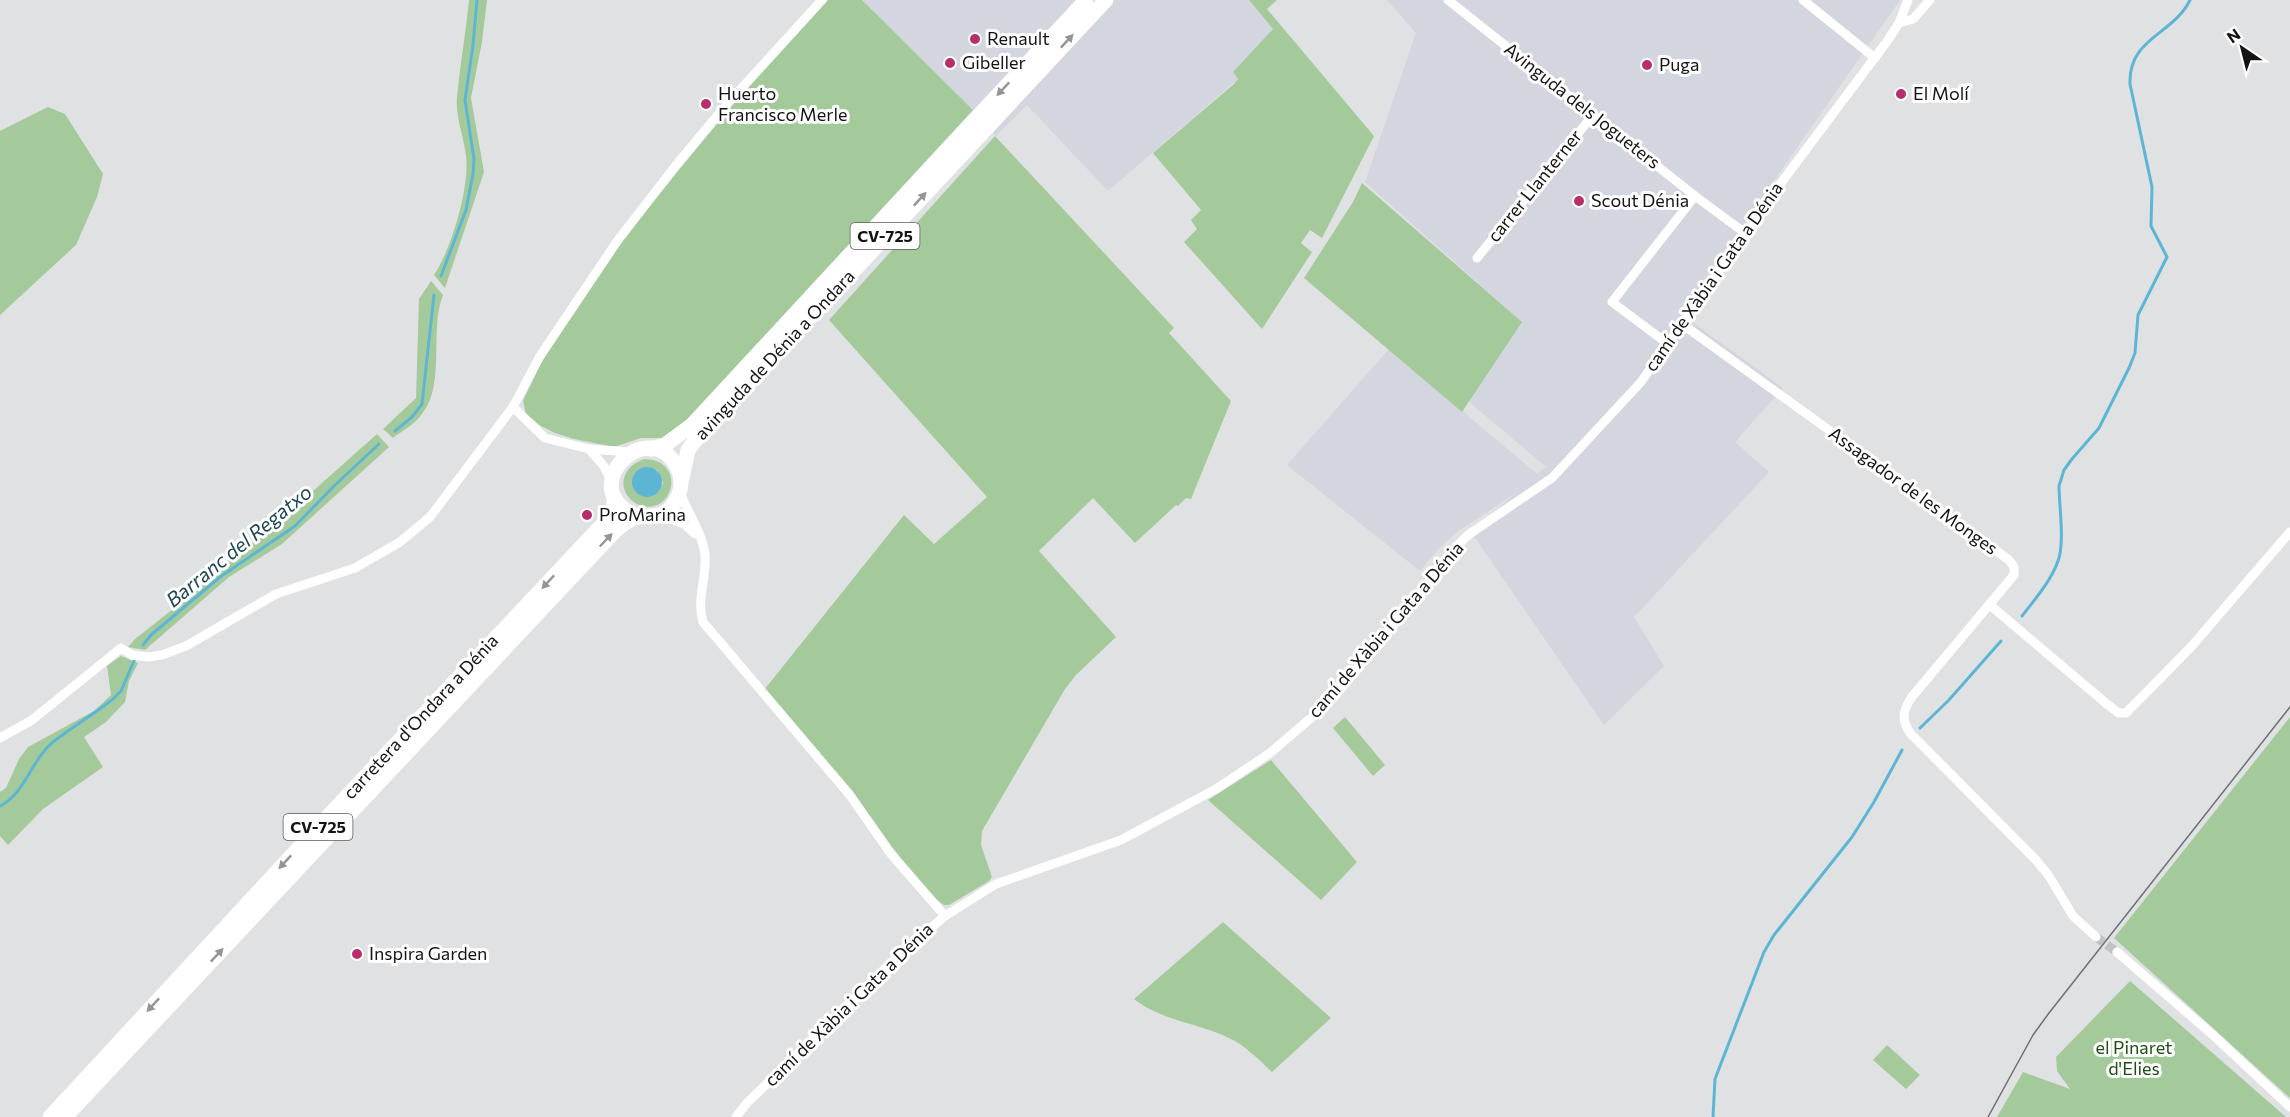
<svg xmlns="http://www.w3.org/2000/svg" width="2290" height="1117" viewBox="0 0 2290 1117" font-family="Commissioner,sans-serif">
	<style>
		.built { fill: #d3d5df }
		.green { fill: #a4ca9c; fill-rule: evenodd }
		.water { fill: #5cb6d3 }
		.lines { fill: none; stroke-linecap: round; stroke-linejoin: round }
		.stream { stroke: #5cb6d3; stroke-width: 3 }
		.street-tunnel { stroke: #c1c2c4; stroke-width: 9; stroke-dasharray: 9 4.5; stroke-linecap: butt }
		.street { stroke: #fff; stroke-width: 9 }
		.primary { stroke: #fff; stroke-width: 15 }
		.tram { stroke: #6f7071; stroke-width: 1.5 }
		.oneway { fill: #959596 }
		.poi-dot { fill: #b72e6a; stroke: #fff; stroke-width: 2 }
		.labels { text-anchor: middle; stroke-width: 6; stroke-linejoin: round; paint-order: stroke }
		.shield { fill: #fff; stroke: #5a5a5b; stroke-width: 1.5 }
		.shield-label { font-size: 16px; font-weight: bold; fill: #141415 }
		.poi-label { font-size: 18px; fill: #141415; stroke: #fff; text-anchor: start }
		.street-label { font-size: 18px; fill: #141415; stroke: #fff }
		.park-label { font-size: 18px; fill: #1f4e15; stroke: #fff }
		.water-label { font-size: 20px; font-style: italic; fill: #1e4653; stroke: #fff }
	</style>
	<rect width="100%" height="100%" fill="#e0e1e3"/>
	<g class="built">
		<polygon points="862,0 1249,0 1273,29 1233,72 1238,79 1108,191 1027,105 996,136 973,110"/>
		<polygon points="1387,0 1900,0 1681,314 1783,388 1735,442 1769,472 1634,617 1664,666 1604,725 1471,532 1517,492 1457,532 1439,548 1420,571 1287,465 1389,349 1537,474 1546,467 1467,400 1522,322 1365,182 1416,33"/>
	</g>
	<g class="green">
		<path d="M469 0H487L482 42 471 98 484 172 445 288 434 275C451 250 470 187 466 156 464 137 455 116 457 97 460 64 466 32 469 0Z"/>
		<polygon points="828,0 862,0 973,110 682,425 661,438 641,438 614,447 574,439 555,433 541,426 526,414 523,401 541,363 620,242 734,103"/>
		<polygon points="1249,0 1277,0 1267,9 1374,136 1322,238 1310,230 1301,243 1312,252 1262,329 1184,242 1197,229 1191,220 1201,210 1153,153 1234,84 1238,79 1233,72 1273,29"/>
		<polygon points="48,107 65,114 103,174 97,197 76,245 0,315 0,131"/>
		<polygon points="995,136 1174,328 1169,333 1231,401 1191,499 1186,498 1178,506 1176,505 1135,543 1093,498 1039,551 1116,637 1076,675 1065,689 982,831 981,845 992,877 989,881 949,905 944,905 934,898 920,882 892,847 854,793 764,690 904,515 934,544 987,497 829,320"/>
		<polygon points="1362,183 1522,322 1462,412 1304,278 1353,202"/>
		<path d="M431 281 443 295C429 330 446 384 422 414 415 424 402 431 393 438L383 429 416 398 419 299Z"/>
		<polygon points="377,434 389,447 282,544 229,577 145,650 128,647 135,639 173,609 224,562 268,531"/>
		<path d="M644 459C686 459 675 514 642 506 636 504 630 500 627 495 617 479 629 464 644 459ZM648 467 657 470 663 483 659 491 642 496 635 490 633 476 639 469Z"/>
		<polygon points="121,656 138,663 129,681 125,702 106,722 84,737 103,767 43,809 8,845 0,836 0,792 6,788 19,759 28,747 94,711 111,695 107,666"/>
		<polygon points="1345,717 1385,765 1373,776 1333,728"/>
		<polygon points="2290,717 2290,1098 2114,938"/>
		<polygon points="1271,760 1357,862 1321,900 1208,800"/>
		<path d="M1223 922 1331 1018 1272 1072C1259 1060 1245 1045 1229 1038 1198 1023 1162 1021 1134 999Z"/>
		<polygon points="2130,981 2286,1117 1997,1117 2023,1072 2070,1089 2057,1071 2056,1057"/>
		<polygon points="1887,1045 1920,1075 1906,1089 1873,1060"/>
	</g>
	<circle class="water" cx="647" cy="482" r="15"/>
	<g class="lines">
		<g class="stream">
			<polyline points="441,276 466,210 473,174 474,159 465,100 473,45 477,0"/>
			<polyline points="395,431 412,417 422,404 434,295"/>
			<path d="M2022 616C2035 599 2051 581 2058 561 2065 542 2059 506 2059 486L2064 470 2072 459 2099 428 2129 368 2135 353 2138 315 2167 257 2151 226 2152 187 2130 84C2128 38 2173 35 2190 0"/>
			<polyline points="143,645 151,635 220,577 295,526 334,486 379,444"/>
			<polyline points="1920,728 1948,701 2001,641"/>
			<path d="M0 806C25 794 31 760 53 742 72 727 94 714 113 699L121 691 134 661"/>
			<polyline points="1713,1117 1715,1079 1764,952 1774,935 1852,837 1874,802 1902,750"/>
		</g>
		<polyline class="street-tunnel" points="2096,937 2117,952"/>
		<g class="street">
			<polyline points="1448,0 1695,196 1745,233"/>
			<polyline points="1803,0 1875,58"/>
			<polyline points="1899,23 1913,19 1930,0"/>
			<polyline points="1477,258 1593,115"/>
			<path d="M1682 324 2009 560 2014 567V575L1911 698C1903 711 1901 720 1910 733L2036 860 2049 876 2073 916 2096 937"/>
			<polyline points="1668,344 1612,302 1695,196"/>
			<polyline points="513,407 545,438 589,449 632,452"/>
			<polyline points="589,449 603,465 612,481"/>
			<path d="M680 493C688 512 703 535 705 555 707 578 696 599 703 622L849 794 891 854 945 916"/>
			<polyline points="660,515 684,524 695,534"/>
			<polyline points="1990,605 2108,705 2119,713 2126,713 2191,647 2290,532"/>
			<polyline points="0,738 32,720 121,648 132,655 148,657 162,655 186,646 276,594 355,568 400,542 430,517 513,407 540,356 618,240 677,164 728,103 822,0"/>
			<polyline points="2117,952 2213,1035 2290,1107"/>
			<polyline points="736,1117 747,1103 902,952 945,916 996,884 1121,840 1216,789 1270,753 1318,712 1338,692 1427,585 1455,548 1468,535 1552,478 1641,382 1775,191 1888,40 1899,23 1908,0"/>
		</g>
		<g class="primary">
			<polyline points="651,449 665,445 692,425 1086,0"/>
			<polyline points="682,478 688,450 694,442 1106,0"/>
			<polyline points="50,1117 347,796 605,522 612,513 615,498"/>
			<path d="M65 1117 612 534C619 527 630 518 639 517 655 515 664 519 675 502 682 491 683 478 677 467 648 412 570 491 639 517"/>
		</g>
		<polyline class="tram" points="1988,1117 2033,1035 2049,1013 2290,707"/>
	</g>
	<defs><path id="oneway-solid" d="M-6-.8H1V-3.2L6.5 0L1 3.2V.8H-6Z" transform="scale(1.5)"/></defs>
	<g class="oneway">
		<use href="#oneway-solid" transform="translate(1067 41) rotate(-47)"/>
		<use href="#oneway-solid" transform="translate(1003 89) rotate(133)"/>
		<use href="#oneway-solid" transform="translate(920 199) rotate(-47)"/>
		<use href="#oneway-solid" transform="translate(606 540) rotate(-46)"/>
		<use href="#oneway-solid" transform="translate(548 582) rotate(133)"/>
		<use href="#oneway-solid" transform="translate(285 862) rotate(133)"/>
		<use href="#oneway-solid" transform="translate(217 955) rotate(-47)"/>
		<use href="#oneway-solid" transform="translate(153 1005) rotate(133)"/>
	</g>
	<g class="poi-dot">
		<circle cx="975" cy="39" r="6"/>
		<circle cx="950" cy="63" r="6"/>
		<circle cx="1647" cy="65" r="6"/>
		<circle cx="1901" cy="94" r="6"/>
		<circle cx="706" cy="104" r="6"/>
		<circle cx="1579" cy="201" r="6"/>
		<circle cx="587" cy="515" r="6"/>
		<circle cx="357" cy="954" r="6"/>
	</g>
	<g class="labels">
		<g class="shield">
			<rect x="850.5" y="223" width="69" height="26" rx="4.5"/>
			<rect x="283.5" y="814" width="69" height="26" rx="4.5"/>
		</g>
		<g class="shield-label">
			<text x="885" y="242">CV-725</text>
			<text x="318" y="833">CV-725</text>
		</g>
		<g class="poi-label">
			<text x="987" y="45">Renault</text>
			<text x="962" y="69">Gibeller</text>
			<text x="1659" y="71">Puga</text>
			<text x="718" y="100">Huerto<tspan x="718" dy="21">Francisco Merle</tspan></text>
			<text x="1913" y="100">El Molí</text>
			<text x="1591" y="207">Scout Dénia</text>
			<text x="599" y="521">ProMarina</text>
			<text x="369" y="960">Inspira Garden</text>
		</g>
		<g class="street-label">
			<text transform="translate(1582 106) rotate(38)" y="6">Avinguda dels Jogueters</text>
			<text transform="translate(1535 186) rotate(-51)" y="6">carrer Llanterner</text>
			<text transform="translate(1714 277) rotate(-55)" y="6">camí de Xàbia i Gata a Dénia</text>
			<text transform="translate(775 355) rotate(-47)" y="6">avinguda de Dénia a Ondara</text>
			<text transform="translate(1913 491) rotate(36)" y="6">Assagador de les Monges</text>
			<text transform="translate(1386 630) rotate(-49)" y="6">camí de Xàbia i Gata a Dénia</text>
			<text transform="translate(421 717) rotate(-47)" y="6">carretera d'Ondara a Dénia</text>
			<text transform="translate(849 1005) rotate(-44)" y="6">camí de Xàbia i Gata a Dénia</text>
		</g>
		<g class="park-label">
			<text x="2134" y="1054">el Pinaret<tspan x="2134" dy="21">d'Elies</tspan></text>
		</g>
		<g class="water-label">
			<text transform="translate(239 546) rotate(-39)" y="7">Barranc del Regatxo</text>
		</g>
	</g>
	<g transform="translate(2242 48) rotate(325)" stroke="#ffffff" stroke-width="4.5" paint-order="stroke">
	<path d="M0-4.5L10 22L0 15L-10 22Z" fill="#141415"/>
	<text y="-9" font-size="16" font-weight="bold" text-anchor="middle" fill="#141415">N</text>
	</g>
</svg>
